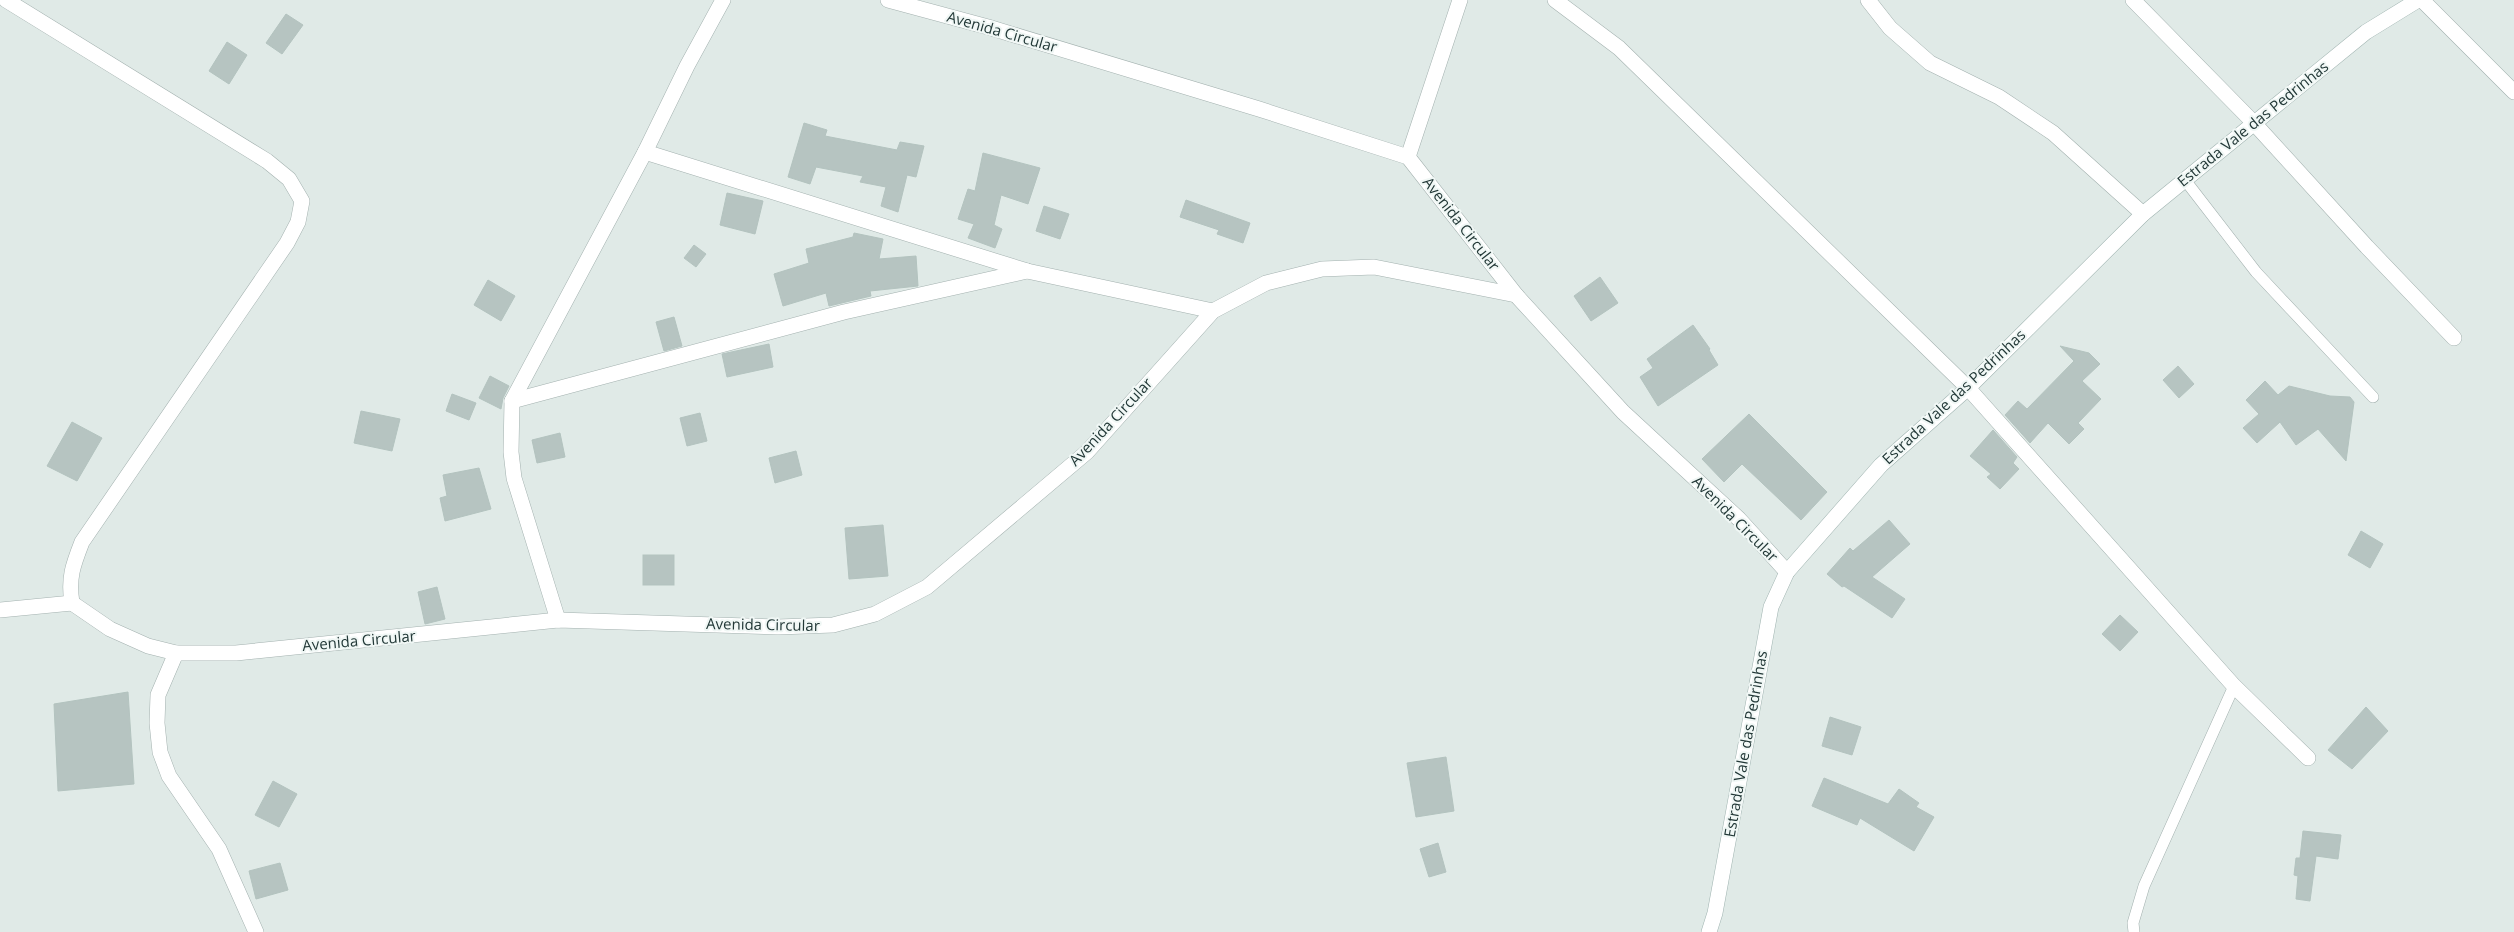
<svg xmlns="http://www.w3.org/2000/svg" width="2514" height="932" viewBox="0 0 2514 932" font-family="'Open Sans',sans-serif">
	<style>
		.building { fill: #b6c4c1; stroke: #b3c3bf }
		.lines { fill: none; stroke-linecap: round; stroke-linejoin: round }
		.service-casing { stroke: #a3b1af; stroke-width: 12 }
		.minor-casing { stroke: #a3b1af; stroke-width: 16 }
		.secondary-casing { stroke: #a0b4b1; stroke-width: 16 }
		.service { stroke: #fff; stroke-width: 11 }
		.minor { stroke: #fff; stroke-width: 15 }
		.secondary { stroke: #fff; stroke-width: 15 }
		.labels { text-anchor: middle; stroke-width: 4; stroke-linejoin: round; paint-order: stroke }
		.street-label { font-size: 15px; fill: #223837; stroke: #f0f7f5 }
	</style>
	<rect width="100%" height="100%" fill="#e0eae7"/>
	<g class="building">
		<polygon points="286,14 303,25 282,54 266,43"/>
		<polygon points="227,42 247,55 229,84 209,71"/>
		<polygon points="804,123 827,130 825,136 897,150 900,142 924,146 916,177 907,175 898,212 881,206 886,187 860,182 863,176 816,167 810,184 788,177"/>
		<polygon points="983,153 1040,168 1028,204 1001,195 994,225 1002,229 995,248 968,238 974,224 958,219 968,189 975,191"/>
		<polygon points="727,193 763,201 755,234 720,225"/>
		<polygon points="1186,200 1250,223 1243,243 1217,234 1219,230 1180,217"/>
		<polygon points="1044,206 1069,214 1060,239 1036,231"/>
		<polygon points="854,233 883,239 879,259 916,256 918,286 870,291 871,296 829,306 826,293 783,306 774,274 809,263 806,249 853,237"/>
		<polygon points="694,245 706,254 696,267 684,258"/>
		<polygon points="1600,277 1618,303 1591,321 1574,296"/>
		<polygon points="488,280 515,296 501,321 474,305"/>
		<polygon points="674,317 682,346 664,351 656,322"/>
		<polygon points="1693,325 1710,349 1709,350 1718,365 1658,406 1640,377 1653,368 1647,359"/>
		<polygon points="769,344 773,367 727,377 722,354"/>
		<polygon points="2060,346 2089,353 2100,364 2082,381 2101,399 2078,423 2084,429 2069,444 2048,423 2030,443 2005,415 2018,401 2027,409 2074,361"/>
		<polygon points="2178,366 2194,384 2179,398 2163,380"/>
		<polygon points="490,376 509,386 503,398 501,409 479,398"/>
		<polygon points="2265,381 2278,395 2289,386 2330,396 2350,397 2354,402 2346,461 2318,429 2296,445 2280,422 2257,443 2243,428 2259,414 2246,400"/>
		<polygon points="452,394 476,403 469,420 446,411"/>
		<polygon points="361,411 400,419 392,451 354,443"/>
		<polygon points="700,413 707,441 687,446 680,418"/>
		<polygon points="1749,414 1827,492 1801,520 1742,464 1724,482 1702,459"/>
		<polygon points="72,422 102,438 77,481 47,466"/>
		<polygon points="1993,430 2017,457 2013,463 2019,469 2000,489 1987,477 1991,474 1970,456"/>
		<polygon points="560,433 565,457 537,463 532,440"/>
		<polygon points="796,451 802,475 775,483 769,458"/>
		<polygon points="479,468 491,509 445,521 440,498 447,496 443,475"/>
		<polygon points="1889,520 1910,544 1872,577 1905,599 1892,618 1844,586 1842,587 1827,574 1850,548 1853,551"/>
		<polygon points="883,525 888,576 849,579 845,528"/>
		<polygon points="2361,531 2383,544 2370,568 2348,555"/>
		<rect x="643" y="555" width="31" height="30"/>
		<polygon points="437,587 445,619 425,624 418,592"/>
		<polygon points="2120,615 2138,632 2120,651 2102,634"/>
		<polygon points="128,692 134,784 58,791 54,704"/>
		<polygon points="2366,707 2388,731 2352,769 2328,750"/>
		<polygon points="1830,717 1861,727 1852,755 1822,746"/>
		<polygon points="1446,757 1454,811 1416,817 1407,763"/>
		<polygon points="1824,778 1888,804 1899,789 1919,803 1916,807 1934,817 1914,851 1860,818 1857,825 1812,806"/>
		<polygon points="273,781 297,794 279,827 255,815"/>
		<polygon points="2303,831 2341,835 2338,859 2316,856 2310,901 2296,899 2298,876 2294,875 2296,858 2300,858"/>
		<polygon points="1438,843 1446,872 1429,877 1420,849"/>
		<polygon points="280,863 288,890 256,899 249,871"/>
	</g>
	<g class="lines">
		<defs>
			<g id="service">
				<polyline points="2185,180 2256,272 2373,397"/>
				<polyline points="2134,932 2133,923 2144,886 2234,686"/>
			</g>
			<g id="minor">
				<path d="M6 0 267 161 289 179 302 201 298 222 287 243 82 542C73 565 68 578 72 603"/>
				<polyline points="888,0 988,27 1259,109 1408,157 1516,295 1623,412 1739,519 1787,572"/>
				<polyline points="1555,0 1619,48 1968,388 2234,686 2308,758"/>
				<polyline points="1868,0 1890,28 1930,63 1999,97 2053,133 2143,214"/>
				<polyline points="2133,0 2253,122 2367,247 2454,338"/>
				<polyline points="2422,0 2514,92"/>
				<polyline points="645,152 1027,271 1213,311"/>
				<polyline points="1408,157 1460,0"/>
				<polyline points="512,401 844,312 1027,271"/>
				<polyline points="72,603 110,629 148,646 176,653 236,653 558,620 778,627 833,625 875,614 927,587 1087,452 1213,311 1266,283 1322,269 1374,267 1516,295"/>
				<polyline points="0,610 72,603"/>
				<polyline points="558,620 514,478 511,452 512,401 645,152 687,66 723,0"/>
				<polyline points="176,653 158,695 157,723 160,752 169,776 219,849 256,932"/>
			</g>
			<polyline id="secondary" points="1709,932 1715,913 1771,607 1787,572 1881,465 1968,388 2143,214 2366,32 2418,0"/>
		</defs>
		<use href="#service" class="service-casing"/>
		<use href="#minor" class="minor-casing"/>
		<use href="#secondary" class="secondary-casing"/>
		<use href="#service" class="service"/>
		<use href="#minor" class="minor"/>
		<use href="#secondary" class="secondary"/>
	</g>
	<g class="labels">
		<g class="street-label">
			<text transform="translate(1002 32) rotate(16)" y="5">Avenida Circular</text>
			<text transform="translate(2253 124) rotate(-39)" y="5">Estrada Vale das Pedrinhas</text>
			<text transform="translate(1461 224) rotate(52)" y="5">Avenida Circular</text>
			<text transform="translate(1954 397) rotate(-43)" y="5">Estrada Vale das Pedrinhas</text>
			<text transform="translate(1111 422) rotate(-47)" y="5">Avenida Circular</text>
			<text transform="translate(1735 519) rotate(45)" y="5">Avenida Circular</text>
			<text transform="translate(763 625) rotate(1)" y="5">Avenida Circular</text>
			<text transform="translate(359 641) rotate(-5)" y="5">Avenida Circular</text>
			<text transform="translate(1746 744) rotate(-80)" y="5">Estrada Vale das Pedrinhas</text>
		</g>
	</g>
</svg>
